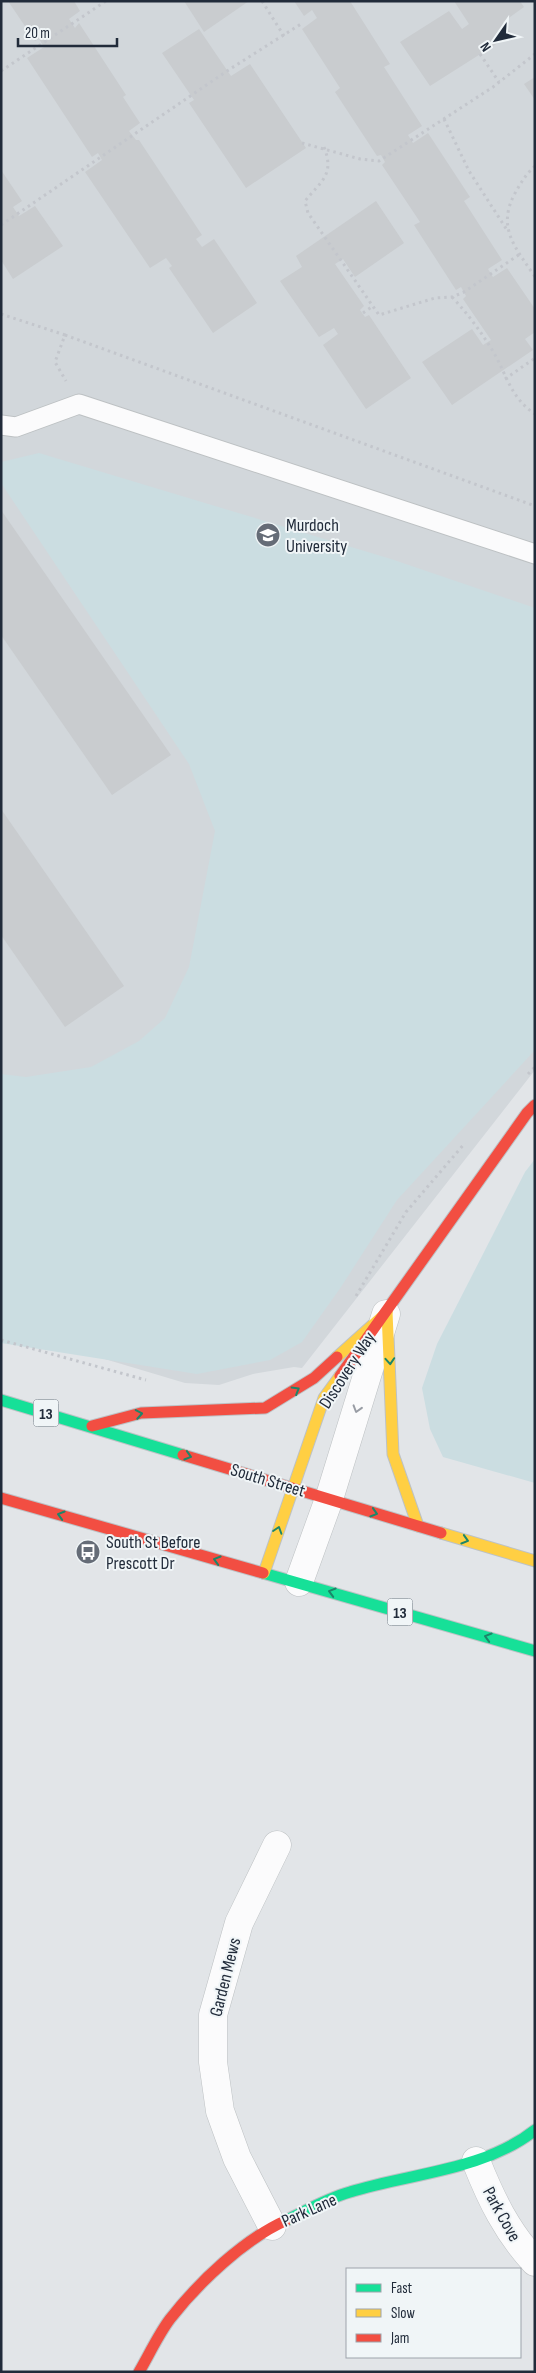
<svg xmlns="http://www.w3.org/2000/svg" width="536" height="2373" viewBox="0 0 536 2373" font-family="'Sofia Sans Condensed',sans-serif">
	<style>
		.built { fill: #d2d7db }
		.green { fill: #cbdde1 }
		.building { fill: #c9cccf }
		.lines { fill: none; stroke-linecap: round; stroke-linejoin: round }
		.lane-casing { stroke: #bdc1c3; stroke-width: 21 }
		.street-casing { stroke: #bdc1c3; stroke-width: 29 }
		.fast-casing { stroke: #bdc2c5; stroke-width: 13 }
		.slow-casing { stroke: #bdc2c5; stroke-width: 13 }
		.jam-casing { stroke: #bdc2c5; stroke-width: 13 }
		.path { stroke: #c3c6cc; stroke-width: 3; stroke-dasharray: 2.5 4; stroke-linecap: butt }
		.lane { stroke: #fbfbfc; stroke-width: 19 }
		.street { stroke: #fbfbfc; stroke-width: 28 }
		.fast { stroke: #16e098; stroke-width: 11 }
		.slow { stroke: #ffcf43; stroke-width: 11 }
		.jam { stroke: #f24e42; stroke-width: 11 }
		.oneway { stroke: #1c8669 }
		.oneway2 { stroke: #999da5 }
		.labels { text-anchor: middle; stroke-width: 4; stroke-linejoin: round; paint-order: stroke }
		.shield { fill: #f0f5f7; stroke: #5f6873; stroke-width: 1 }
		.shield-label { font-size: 16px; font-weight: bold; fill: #212b3a }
		.poi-label { font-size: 18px; fill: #212b3a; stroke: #f0f5f7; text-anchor: start }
		.street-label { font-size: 18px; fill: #212b3a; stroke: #f0f5f7 }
	</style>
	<rect width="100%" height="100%" fill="#e2e5e8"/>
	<polygon class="built" points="1,1 535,1 535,1070 302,1368 294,1367 253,1374 219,1385 185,1383 1,1328"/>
	<g class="green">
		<polygon points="39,453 391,559 535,608 535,1050 397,1200 341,1287 302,1342 270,1360 197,1374 1,1343 1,1074 26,1077 91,1067 139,1041 165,1018 189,967 215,831 189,764 1,483 1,462"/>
		<polygon points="535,1159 535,1483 443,1457 430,1429 422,1388 437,1344 525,1172"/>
	</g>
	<g class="building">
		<polygon points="8,1 74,1 80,11 69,19 75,28 79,23 126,95 123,97 140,123 129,131 136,140 139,140 202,235 196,239 202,247 214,239 257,303 213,333 169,268 172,266 166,258 150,268 85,172 102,160 98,153 92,157 27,58 44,47 39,39 35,41"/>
		<polygon points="184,1 249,1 204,32"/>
		<polygon points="294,1 350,1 390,64 384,67 422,126 408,135 413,143 428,133 470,197 464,201 502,260 488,269 493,277 507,268 535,309 535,332 525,339 533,350 452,405 422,362 472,329 483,345 491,340 463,299 466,296 461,287 456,290 414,225 420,222 382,165 385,162 381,155 377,156 335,92 340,88 302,29 317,18 312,10 304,16"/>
		<polygon points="454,1 520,1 524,7 503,22 512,34 430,86 400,42 449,11 462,29 469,24"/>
		<polygon points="199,29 231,76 250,64 306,148 246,188 189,103 194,100 162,53"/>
		<polygon points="535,77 535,100 524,84"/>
		<polygon points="1,170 22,201 13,207 19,216 35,206 63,246 13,279 1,260"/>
		<polygon points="376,201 404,243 355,277 343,259 335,264 364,306 360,310 365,317 369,315 411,378 366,409 323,345 338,334 334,328 319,337 280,281 302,267 296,256"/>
		<polygon points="1,510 171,755 112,795 1,635"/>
		<polygon points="1,809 124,986 65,1027 1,935"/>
	</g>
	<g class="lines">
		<defs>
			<polyline id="lane" points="1,425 16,427 79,404 535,554"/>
			<g id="street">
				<polyline points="299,1582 329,1499 386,1314"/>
				<path d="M476 2161C491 2199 507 2232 535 2262"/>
				<polyline points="272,2226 237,2158 220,2111 213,2062 213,2015 239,1923 277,1845"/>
			</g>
			<g id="fast">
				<polyline points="1,1400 183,1455"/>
				<polyline points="263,1573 535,1651"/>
				<path d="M287 2220C307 2210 328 2198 350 2192 411 2173 483 2171 535 2130"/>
			</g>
			<g id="slow">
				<polyline points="387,1312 393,1454 418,1526"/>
				<polyline points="337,1357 387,1312"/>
				<polyline points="441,1533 535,1561"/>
				<polyline points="264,1573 324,1398 340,1376"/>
			</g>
			<g id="jam">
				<polyline points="340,1376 527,1113 535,1105"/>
				<polyline points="92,1426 141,1413 265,1408 314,1378 337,1357"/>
				<polyline points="183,1455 441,1533"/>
				<polyline points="1,1498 263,1573"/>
				<path d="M139 2372C149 2355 158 2335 170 2319 199 2282 244 2239 287 2220"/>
			</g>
		</defs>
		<use href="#lane" class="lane-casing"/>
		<use href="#street" class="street-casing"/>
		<use href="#fast" class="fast-casing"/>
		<use href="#slow" class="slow-casing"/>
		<use href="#jam" class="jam-casing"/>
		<g class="path">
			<polyline points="262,1 284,36"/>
			<polyline points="480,54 499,82"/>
			<polyline points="1,71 106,1"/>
			<polyline points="444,119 469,171 507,230"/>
			<polyline points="302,143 360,159 379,161 493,87 535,54"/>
			<path d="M324 147C335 175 321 181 305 201L308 213 379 315 435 298 452 297 464 292 520 254"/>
			<path d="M535 166C526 174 520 184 514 195 497 229 516 248 535 277"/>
			<polyline points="1,225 230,69 301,24"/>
			<path d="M452 297C468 314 482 333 494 353 507 376 511 398 535 414"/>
			<polyline points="363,313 373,306"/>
			<polyline points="1,314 65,335 55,362 66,381"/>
			<polyline points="65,335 535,506"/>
			<polyline points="505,379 535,358"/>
			<polyline points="528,1074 535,1067"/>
			<polyline points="356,1296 406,1212 465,1143"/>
			<polyline points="1,1340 146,1380"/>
		</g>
		<use href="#lane" class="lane"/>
		<use href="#street" class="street"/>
		<use href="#fast" class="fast"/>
		<use href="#slow" class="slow"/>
		<use href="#jam" class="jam"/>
	</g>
	<defs><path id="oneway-chevron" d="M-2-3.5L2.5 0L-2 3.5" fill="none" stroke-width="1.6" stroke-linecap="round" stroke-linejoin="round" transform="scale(1.25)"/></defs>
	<g class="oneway">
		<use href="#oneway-chevron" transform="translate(390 1361) rotate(86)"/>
		<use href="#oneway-chevron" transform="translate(296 1390) rotate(-31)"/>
		<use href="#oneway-chevron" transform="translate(139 1414) rotate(-10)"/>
		<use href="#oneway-chevron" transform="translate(188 1456) rotate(17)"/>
		<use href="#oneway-chevron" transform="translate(374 1513) rotate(17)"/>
		<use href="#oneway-chevron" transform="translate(61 1515) rotate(-164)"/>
		<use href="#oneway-chevron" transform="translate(278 1530) rotate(-72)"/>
		<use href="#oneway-chevron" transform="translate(465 1540) rotate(17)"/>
		<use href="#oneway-chevron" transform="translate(217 1560) rotate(-164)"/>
		<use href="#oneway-chevron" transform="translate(332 1592) rotate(-164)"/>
		<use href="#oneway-chevron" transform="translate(488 1637) rotate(-164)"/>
	</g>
	<use class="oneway2" href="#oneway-chevron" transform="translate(357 1409) rotate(107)"/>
	<defs>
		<symbol id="university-disc" viewBox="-11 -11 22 22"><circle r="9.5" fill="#656c77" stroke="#f0f5f7"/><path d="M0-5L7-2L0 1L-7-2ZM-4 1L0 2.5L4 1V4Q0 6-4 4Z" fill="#fff"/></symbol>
		<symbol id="bus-disc" viewBox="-11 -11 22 22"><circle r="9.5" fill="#656c77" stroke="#f0f5f7"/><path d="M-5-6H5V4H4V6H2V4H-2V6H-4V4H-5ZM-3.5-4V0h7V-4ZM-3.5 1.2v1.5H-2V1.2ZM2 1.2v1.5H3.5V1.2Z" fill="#fff"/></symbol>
	</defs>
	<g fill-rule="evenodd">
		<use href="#university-disc" x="254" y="521" width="28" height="28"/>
		<use href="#bus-disc" x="74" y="1538" width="28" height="28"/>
	</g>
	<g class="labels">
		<g class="shield">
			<rect x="33.5" y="1399.5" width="25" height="27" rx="4"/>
			<rect x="387.5" y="1598.5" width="25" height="27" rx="4"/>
		</g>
		<g class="shield-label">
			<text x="46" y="1419">13</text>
			<text x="400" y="1618">13</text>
		</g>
		<g class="poi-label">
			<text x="286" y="531">Murdoch<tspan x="286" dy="21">University</tspan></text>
			<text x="106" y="1548">South St Before<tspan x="106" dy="21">Prescott Dr</tspan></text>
		</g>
		<g class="street-label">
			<text transform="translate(347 1370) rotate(-57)" y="6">Discovery Way</text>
			<text transform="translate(268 1480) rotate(17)" y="6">South Street</text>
			<text transform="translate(225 1977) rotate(-76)" y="6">Garden Mews</text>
			<text transform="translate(309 2210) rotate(-24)" y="6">Park Lane</text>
			<text transform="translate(502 2214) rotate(61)" y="6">Park Cove</text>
		</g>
	</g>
	<rect width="536" height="2373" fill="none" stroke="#212b3a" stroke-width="5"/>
	<rect x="346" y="2268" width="175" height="90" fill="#f0f5f7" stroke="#9da4ab"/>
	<rect x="356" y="2284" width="25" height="8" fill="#16e098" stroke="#9da4ab"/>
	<text x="391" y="2293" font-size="15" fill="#212b3a">Fast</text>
	<rect x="356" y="2309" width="25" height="8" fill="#ffcf43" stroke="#9da4ab"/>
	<text x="391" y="2318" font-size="15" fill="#212b3a">Slow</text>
	<rect x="356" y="2334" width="25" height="8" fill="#f24e42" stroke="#9da4ab"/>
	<text x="391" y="2343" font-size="15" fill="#212b3a">Jam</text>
	<g transform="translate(496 40) rotate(236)" stroke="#f0f5f7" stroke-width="4" paint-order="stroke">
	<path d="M0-4L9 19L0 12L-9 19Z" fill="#212b3a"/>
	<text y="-8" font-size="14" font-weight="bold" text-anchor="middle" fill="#212b3a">N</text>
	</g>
	<path d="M18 38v8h99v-8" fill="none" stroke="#212b3a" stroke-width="2.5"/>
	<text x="25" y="38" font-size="15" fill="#212b3a" stroke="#f0f5f7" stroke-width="4" paint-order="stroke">20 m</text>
</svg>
